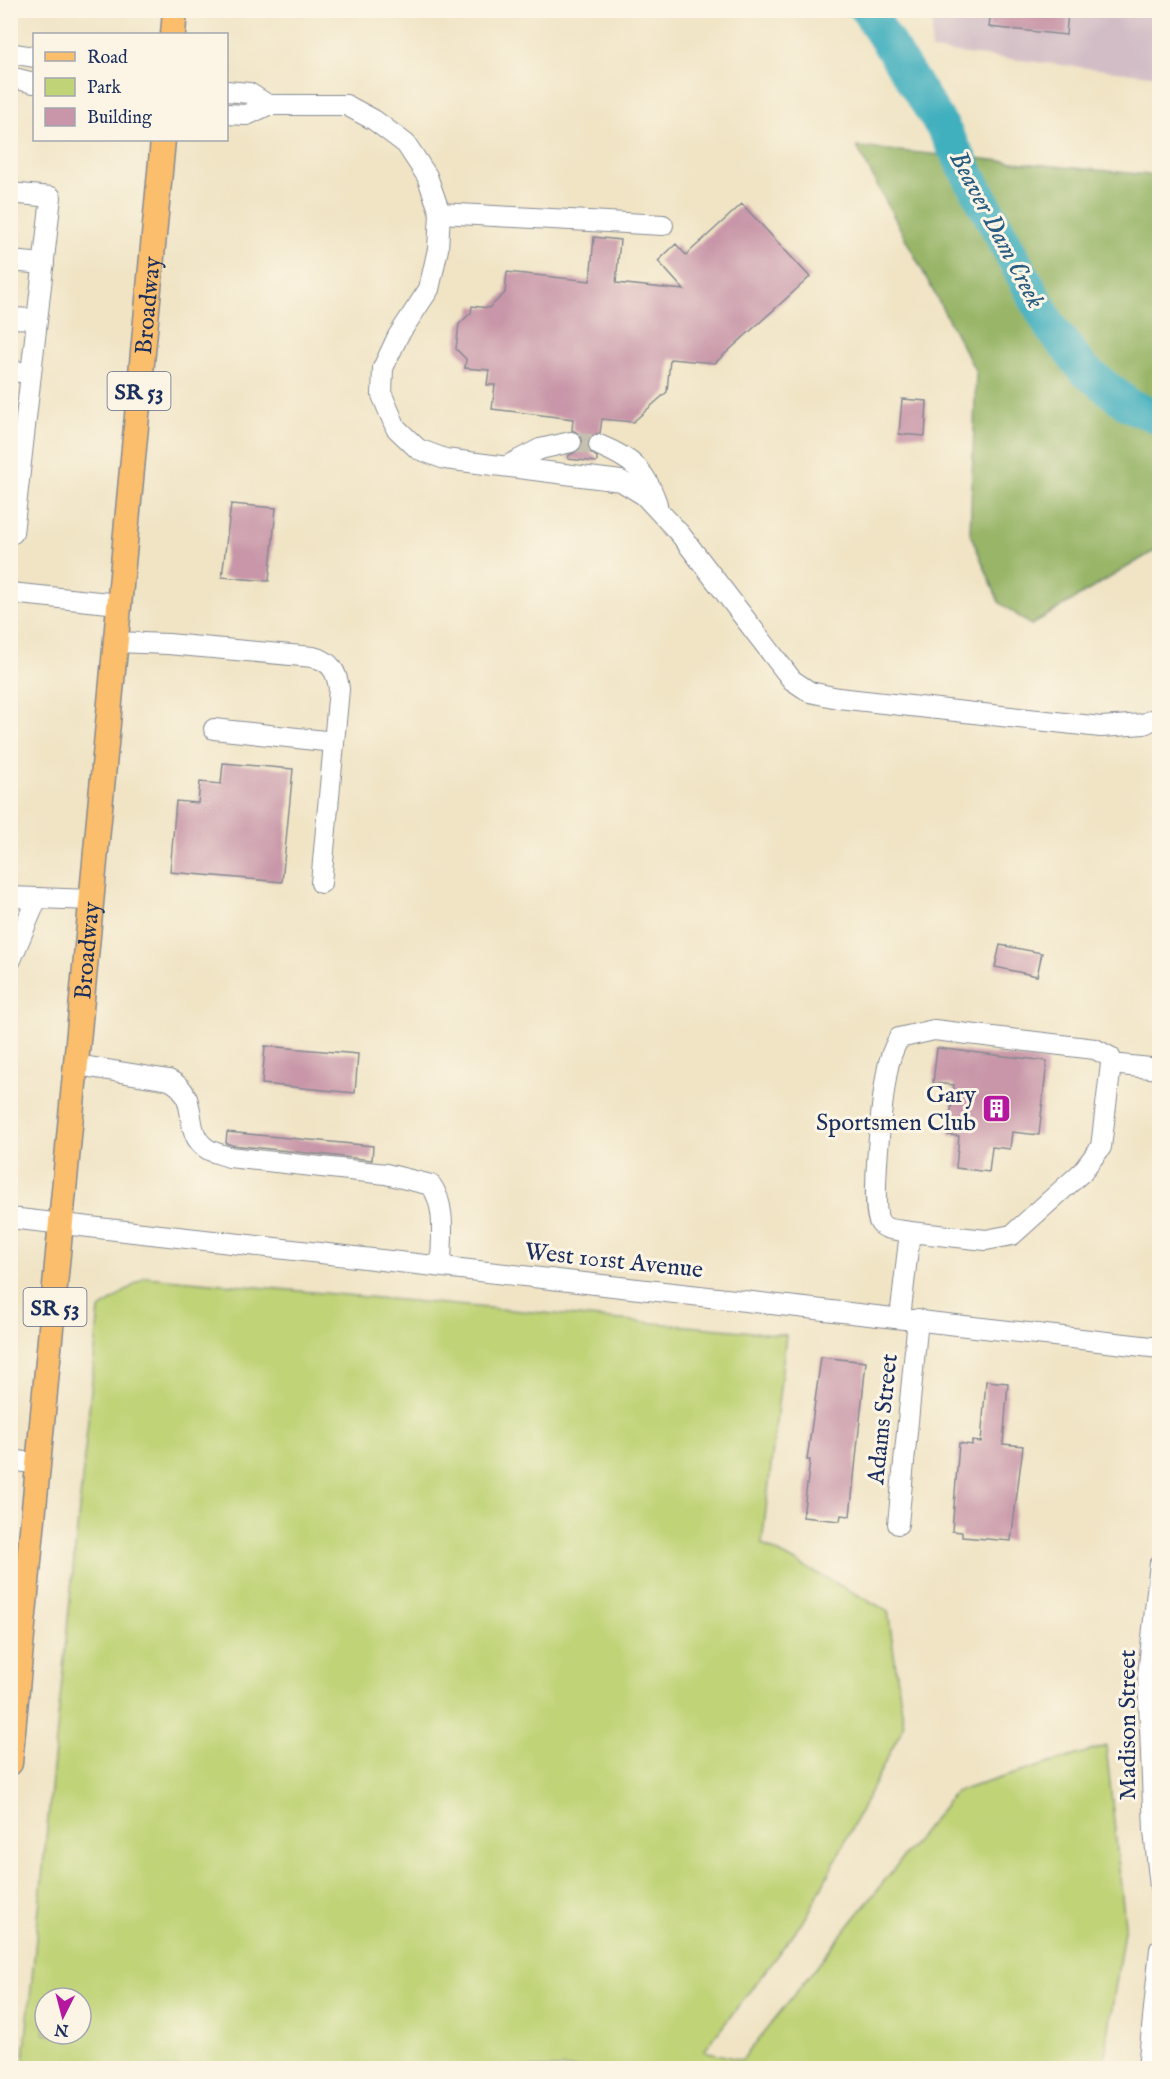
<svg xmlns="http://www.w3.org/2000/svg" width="1170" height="2079" viewBox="0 0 1170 2079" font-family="'IM FELL English',serif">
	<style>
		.industrial { fill: #d2bdc6 }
		.green { fill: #c0d377; stroke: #6e816a; stroke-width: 1.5; fill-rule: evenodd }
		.forest { fill: #98b568; stroke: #5a7263; stroke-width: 1.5 }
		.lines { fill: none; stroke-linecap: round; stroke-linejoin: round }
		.river { stroke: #41afbe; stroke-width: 34 }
		.building { fill: #c896a8 }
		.minor-tunnel { stroke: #c5c0b0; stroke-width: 20; stroke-dasharray: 20 10; stroke-linecap: butt }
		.minor-casing { stroke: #868a92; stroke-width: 22 }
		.major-casing { stroke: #868a92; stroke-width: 27 }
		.minor { stroke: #fff; stroke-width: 20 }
		.major { stroke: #fabe6d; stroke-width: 24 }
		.labels { text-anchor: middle; stroke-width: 6; stroke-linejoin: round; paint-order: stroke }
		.shield { fill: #fcf5e5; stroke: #5e6a86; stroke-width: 1.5 }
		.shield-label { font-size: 22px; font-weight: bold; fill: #1b2f5e }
		.street-label { font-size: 24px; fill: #1b2f5e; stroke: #fcf5e5 }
		.poi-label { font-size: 24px; fill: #1b2f5e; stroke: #fcf5e5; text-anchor: end }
		.water-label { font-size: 26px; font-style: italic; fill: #285c80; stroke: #fcf5e5 }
	</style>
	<rect width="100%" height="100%" fill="#fcf5e5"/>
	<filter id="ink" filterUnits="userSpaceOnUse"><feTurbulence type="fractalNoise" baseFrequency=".0167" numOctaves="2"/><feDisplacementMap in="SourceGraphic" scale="12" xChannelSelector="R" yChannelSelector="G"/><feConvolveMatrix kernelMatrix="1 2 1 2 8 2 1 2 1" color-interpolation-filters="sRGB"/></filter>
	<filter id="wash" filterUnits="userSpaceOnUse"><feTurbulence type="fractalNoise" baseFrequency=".008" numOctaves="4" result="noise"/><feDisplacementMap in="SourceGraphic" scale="24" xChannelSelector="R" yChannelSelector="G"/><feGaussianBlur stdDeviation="1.35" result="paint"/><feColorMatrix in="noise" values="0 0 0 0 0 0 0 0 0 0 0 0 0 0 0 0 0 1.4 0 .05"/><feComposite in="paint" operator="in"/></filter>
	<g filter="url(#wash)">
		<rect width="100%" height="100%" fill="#f0e4c5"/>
		<polygon class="industrial" points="933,11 1159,11 1159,76 931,50"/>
		<path class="green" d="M145 1277 786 1335 762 1544 888 1611 904 1725 807 1916 704 2051 742 2060 955 1792 1106 1746 1125 1924 1103 2068H23L99 1310ZM45 1998H81V2034H45Z"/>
		<polygon class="forest" points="857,147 1159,176 1159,548 1031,625 999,602 970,533 976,372"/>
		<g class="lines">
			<polyline class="river" points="867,10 943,128 1051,328 1084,370 1129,405 1160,418"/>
		</g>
		<g id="blocks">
			<g class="building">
				<polygon points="991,10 1068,10 1066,35 989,27"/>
				<polygon points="742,204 810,277 715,363 670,359 667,392 633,422 602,419 600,433 592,436 587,446 590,452 597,457 597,462 568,459 569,455 579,451 583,445 580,434 572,430 573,419 492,409 495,385 487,385 489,370 465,368 466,359 456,349 459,324 471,313 472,306 489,308 505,293 507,272 590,281 594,237 620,240 616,283 684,290 658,261 676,244 686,255"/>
				<polygon points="902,399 927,401 925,436 899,434"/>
				<polygon points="231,504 276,508 269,581 222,577"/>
				<polygon points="223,763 293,769 282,882 170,872 176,801 198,803 200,782 221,784"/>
				<polygon points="1000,945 1042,953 1037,976 995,967"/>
				<polygon points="265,1046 358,1054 355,1093 262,1084"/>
				<polygon points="937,1048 1047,1061 1039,1135 1012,1132 1010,1149 992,1147 989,1172 956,1168 959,1136 948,1135 954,1085 933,1083"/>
				<polygon points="227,1132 373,1146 372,1160 232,1145 226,1143"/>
				<polygon points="821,1357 866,1362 850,1516 841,1515 840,1521 803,1517 810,1460 807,1460"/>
				<polygon points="986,1381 1008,1383 1003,1444 1023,1446 1011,1541 962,1537 962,1532 952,1531 959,1443 972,1445 972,1441 981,1442"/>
			</g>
		</g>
	</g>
	<g filter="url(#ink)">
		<use href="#blocks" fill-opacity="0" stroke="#868a92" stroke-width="1.5"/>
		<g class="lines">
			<polyline class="minor-tunnel" points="571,442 599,445"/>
			<defs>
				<g id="minor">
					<polyline points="10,53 34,57"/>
					<polyline points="10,77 34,83"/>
					<polyline points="226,91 249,93 268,105"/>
					<polyline points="226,114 247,115 268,105 346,105 374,120 406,144 427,176 440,213 438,249 429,289 398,336 383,368 382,395 396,428 418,449 445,459 621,481 644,495 680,534 792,680 810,692 838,698 1101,727 1144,724 1160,716"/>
					<polyline points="10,193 51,197 13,533 10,533"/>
					<polyline points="440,213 663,225"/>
					<polyline points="10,261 44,264"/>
					<polyline points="10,318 37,319"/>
					<polyline points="10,371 31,373"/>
					<path d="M599 445C632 459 645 469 657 504"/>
					<polyline points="507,466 540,449 571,442"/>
					<polyline points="10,593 119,604"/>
					<path d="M115 642 168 644 313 657C331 661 337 672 339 689L321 883"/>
					<polyline points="214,729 334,742"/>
					<polyline points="10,897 92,900"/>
					<polyline points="10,962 37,898"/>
					<path d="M77 1065 169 1080C202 1095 181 1131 206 1148 212 1153 222 1154 229 1157L386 1174 431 1185C447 1207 441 1240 441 1266"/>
					<polyline points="10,1218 1160,1348"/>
					<path d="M910 1232C901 1230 886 1231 880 1223 869 1210 883 1094 887 1072 889 1059 893 1049 899 1038L934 1030 1095 1049 1110 1057 1111 1064"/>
					<polyline points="900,1318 910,1232 986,1240 1012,1235 1082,1172 1101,1147 1111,1064 1160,1069"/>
					<polyline points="10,1460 40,1464"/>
					<polyline points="898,1524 918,1319"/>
					<polyline points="1160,1563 1148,1675 1154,1831 1160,1887"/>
					<polyline points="1148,2068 1160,1949"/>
				</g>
				<g id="major">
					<polyline points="173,34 175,10"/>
					<path id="s1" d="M10 1763 163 140"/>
				</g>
			</defs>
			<use href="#minor" class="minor-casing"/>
			<use href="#major" class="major-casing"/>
			<use href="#minor" class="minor"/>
			<use href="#major" class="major"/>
		</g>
	</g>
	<defs>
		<symbol id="building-square" viewBox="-11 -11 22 22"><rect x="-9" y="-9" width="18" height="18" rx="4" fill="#b5179e" stroke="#fcf5e5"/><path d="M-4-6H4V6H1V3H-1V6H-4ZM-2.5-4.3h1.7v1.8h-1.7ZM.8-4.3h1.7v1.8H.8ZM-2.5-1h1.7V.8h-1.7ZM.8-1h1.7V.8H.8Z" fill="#fff"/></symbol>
	</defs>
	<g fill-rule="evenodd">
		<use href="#building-square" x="980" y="1092" width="33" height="33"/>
	</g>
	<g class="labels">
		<g class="shield">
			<rect x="107.5" y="372" width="63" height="38" rx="4.5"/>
			<rect x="23.5" y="1288" width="63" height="38" rx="4.5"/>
		</g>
		<g class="shield-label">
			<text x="139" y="399">SR 53</text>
			<text x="55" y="1315">SR 53</text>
		</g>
		<g class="street-label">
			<text dy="8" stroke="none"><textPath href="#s1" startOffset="1464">Broadway</textPath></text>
			<text dy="8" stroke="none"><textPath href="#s1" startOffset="816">Broadway</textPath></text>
			<text transform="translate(614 1260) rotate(6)" y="8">West 101st Avenue</text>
			<text transform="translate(882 1419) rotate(-84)" y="8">Adams Street</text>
			<text transform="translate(1127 1725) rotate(-90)" y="8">Madison Street</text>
		</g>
		<g class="poi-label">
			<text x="976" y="1102">Gary<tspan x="976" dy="28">Sportsmen Club</tspan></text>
		</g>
		<g class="water-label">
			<text transform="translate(998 229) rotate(62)" y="9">Beaver Dam Creek</text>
		</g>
	</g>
	<rect width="1170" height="2079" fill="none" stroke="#fcf5e5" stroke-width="36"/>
	<rect x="33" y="33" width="195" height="108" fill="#fcf5e5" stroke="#a2a6af" stroke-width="1.5"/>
	<rect x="45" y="52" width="30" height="9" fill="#fabe6d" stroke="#a2a6af" stroke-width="1.5"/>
	<text x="87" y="63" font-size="18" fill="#1b2f5e">Road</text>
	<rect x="45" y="78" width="30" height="18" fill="#c0d377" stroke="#a2a6af" stroke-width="1.5"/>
	<text x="87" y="93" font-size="18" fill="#1b2f5e">Park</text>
	<rect x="45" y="108" width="30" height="18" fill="#c896a8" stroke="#a2a6af" stroke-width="1.5"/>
	<text x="87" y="123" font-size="18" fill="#1b2f5e">Building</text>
	<g transform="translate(63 2016) rotate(186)"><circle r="28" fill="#fcf5e5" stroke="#a2a6af" stroke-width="1.5"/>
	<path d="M0-4.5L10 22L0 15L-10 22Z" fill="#b5179e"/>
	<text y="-9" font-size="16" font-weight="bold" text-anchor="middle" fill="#1b2f5e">N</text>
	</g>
</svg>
